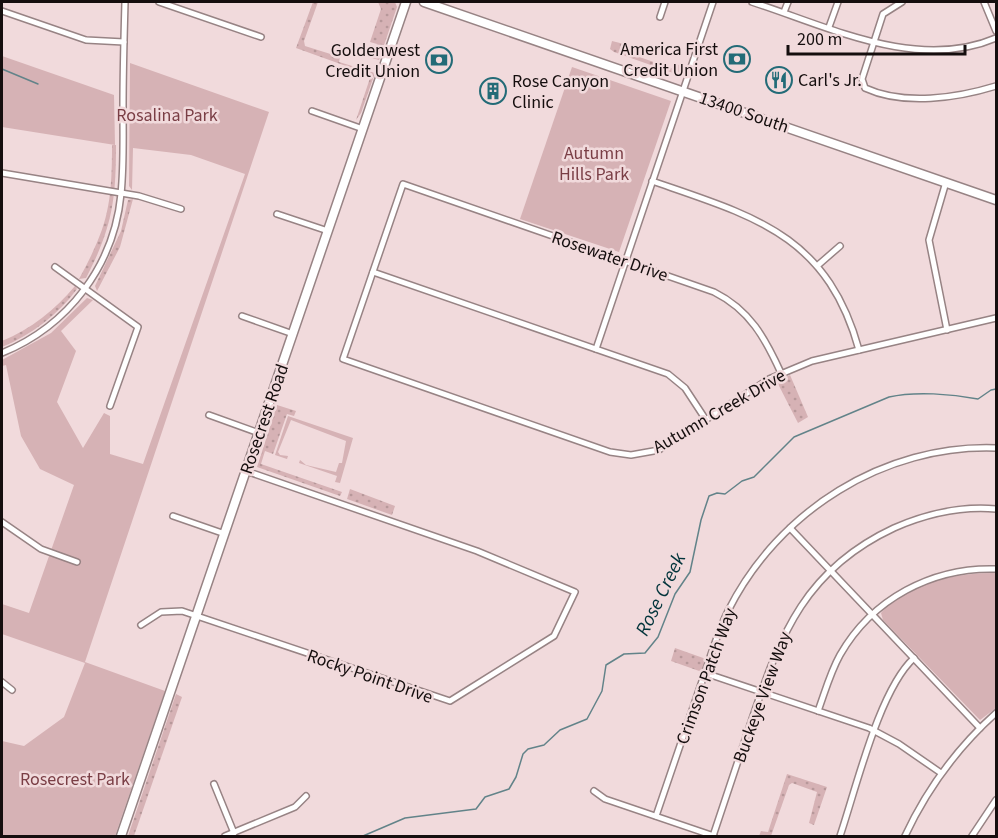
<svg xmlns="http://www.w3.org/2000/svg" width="998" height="838" viewBox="0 0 998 838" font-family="'Source Sans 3',sans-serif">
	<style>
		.grass { fill: url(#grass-dots) }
		.green { fill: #d6b2b5 }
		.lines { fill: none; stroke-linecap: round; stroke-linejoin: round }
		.stream { stroke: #628389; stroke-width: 1.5 }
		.street-casing { stroke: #978384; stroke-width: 8 }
		.secondary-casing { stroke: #978384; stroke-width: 11 }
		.street { stroke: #fff; stroke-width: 5 }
		.secondary { stroke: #fff; stroke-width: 8 }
		.labels { text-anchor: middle; stroke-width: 5; stroke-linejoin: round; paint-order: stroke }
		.poi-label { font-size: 18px; fill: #150e0e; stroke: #f1dadc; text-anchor: end }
		.street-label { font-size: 18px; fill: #150e0e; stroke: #f1dadc }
		.park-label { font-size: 18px; fill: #7a3e45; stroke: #f1dadc }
		.water-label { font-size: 20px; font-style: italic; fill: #02343b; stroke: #f1dadc }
	</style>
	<defs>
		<pattern id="grass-dots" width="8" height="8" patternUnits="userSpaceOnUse" patternTransform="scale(1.5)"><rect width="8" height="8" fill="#d6b2b5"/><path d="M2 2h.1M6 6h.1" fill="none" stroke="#b7989a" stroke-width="1.8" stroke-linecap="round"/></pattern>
	</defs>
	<rect width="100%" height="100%" fill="#f1dadc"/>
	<g class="grass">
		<polygon points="313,2 318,2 304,41 305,46 340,57 339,62 375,73 361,113 356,120 371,75 296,48"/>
		<polygon points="378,2 395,2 397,7 379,60 372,58 377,44 370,42 381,9"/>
		<polygon points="612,41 624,44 622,51 674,69 676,64 682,66 680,72 676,74 614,52 610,49"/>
		<path d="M112 145H116C116 201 112 228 86 278L79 279C108 226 112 205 112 145Z"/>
		<polygon points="133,199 120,247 97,291 95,286 121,231 128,200"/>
		<path d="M75 286 77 289C58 315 31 335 2 347V341C31 329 55 310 75 286Z"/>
		<polygon points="790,375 808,417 798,423 777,382"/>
		<polygon points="277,405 296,411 294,416 287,414 273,454 265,451 261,464 342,492 340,496 257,467"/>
		<polygon points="350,489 395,506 392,515 347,499"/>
		<polygon points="675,648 706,659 702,672 671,661"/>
		<polygon points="176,694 182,697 134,836 128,836"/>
		<polygon points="787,774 827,787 814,825 809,823 817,792 792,783 789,785 771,836 759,836 761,831 768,832"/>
	</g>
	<g class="green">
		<polygon points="2,56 114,95 115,145 2,127"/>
		<polygon points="130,63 269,112 85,662 165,691 115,836 2,836 2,741 24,746 64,717 85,663 2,634 2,604 29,613 74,485 40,469 21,436 6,365 2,366 2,360 51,333 87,298 93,300 61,331 76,351 57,402 83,448 104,413 110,416 110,454 143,464 245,174 191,155 133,148 132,190 129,186"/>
		<polygon points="572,67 671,101 619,252 520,219"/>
		<polygon points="288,416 353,438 340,483 335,482 337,476 299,463 300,460 306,465 336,472 339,463 342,463 346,441 291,420 278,452 280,455 288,456 287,459 275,455"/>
		<path d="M996 573V708L980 720 883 620 881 613C904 583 961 572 996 573Z"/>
	</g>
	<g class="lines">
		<g class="stream">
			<polyline points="2,69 38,84"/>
			<path d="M363 836 405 818 476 809 485 797 509 789 516 777 523 754 528 749 544 745 560 730 587 719 602 691 606 665 624 654 645 653 658 637 675 594 690 572 701 520 709 496 717 493 725 494 742 481 754 477 794 437 889 397C915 391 952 394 978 399L991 390 996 389"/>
		</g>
		<defs>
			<g id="street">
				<polyline points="159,2 261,37"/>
				<path d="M752 2C827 26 917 72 996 38"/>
				<path d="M902 2 883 14 862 79 865 88C904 106 957 98 996 86"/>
				<polyline points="984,2 996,31"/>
				<polyline points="2,11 86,40 124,42"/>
				<polyline points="784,12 788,2"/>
				<polyline points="660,17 665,2"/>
				<polyline points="829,27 838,2"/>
				<polyline points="312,111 363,129"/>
				<polyline points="2,173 139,196 181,209"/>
				<path d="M652 181C753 216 827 234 859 350"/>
				<polyline points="946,182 929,240 947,330"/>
				<polyline points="277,214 328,231"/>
				<polyline points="817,266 840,246"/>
				<polyline points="55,267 138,327 110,406"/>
				<polyline points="373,272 668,374 685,388 706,420"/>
				<polyline points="242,316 293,334"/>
				<polyline points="596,349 713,2"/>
				<path d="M2 353C68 326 114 266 121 194 124 165 123 135 123 107 123 72 124 37 125 2"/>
				<path d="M781 373C765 338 750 310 714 292L403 184 343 359 610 452 631 455 659 450 769 379 812 361 996 318"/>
				<polyline points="209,415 259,433"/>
				<polyline points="173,516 225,534"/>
				<polyline points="2,522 41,549 77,562"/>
				<polyline points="790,528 980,728"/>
				<polyline points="141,625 161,612 182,611 450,701 554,636 575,592 477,551 246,471"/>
				<polyline points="705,673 869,728 899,744 941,773"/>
				<polyline points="2,682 12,690"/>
				<path d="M818 711C825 692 830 673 840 655 872 599 932 567 996 569"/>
				<polyline points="214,784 234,833"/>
				<polyline points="594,791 605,799 714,836"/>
				<path d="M656 816C671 773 685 730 700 687 709 662 716 635 728 611 778 511 884 444 996 448"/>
				<polyline points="225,836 295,807 306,796"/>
				<path d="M713 836C726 797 739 758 752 719 781 633 806 569 894 528 926 514 962 506 996 509"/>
				<path d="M840 836C856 789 879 690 914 658"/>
				<path d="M905 836C927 789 957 748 996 713"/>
				<polyline points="972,836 996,800"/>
			</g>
			<g id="secondary">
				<polyline points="424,2 996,200"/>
				<polyline points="121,836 406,2"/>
			</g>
		</defs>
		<use href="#street" class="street-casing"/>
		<use href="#secondary" class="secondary-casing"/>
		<use href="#street" class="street"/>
		<use href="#secondary" class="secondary"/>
	</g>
	<defs>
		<symbol id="bank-ring" viewBox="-11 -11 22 22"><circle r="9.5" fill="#f1dadc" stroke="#236b77" stroke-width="1.5"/><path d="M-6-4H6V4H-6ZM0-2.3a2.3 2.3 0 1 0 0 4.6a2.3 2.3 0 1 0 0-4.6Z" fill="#236b77"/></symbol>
		<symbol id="restaurant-ring" viewBox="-11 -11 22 22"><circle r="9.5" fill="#f1dadc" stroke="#236b77" stroke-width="1.5"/><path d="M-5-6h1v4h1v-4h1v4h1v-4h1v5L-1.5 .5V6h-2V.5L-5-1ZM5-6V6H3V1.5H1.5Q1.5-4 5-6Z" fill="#236b77"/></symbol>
		<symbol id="building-ring" viewBox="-11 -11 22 22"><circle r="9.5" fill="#f1dadc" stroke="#236b77" stroke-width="1.5"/><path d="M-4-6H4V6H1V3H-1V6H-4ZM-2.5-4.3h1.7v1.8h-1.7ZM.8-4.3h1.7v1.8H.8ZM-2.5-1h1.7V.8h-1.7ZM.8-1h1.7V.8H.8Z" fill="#236b77"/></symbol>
	</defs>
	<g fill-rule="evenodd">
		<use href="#bank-ring" x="722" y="44" width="30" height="30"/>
		<use href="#bank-ring" x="424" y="45" width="30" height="30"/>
		<use href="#restaurant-ring" x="764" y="65" width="30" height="30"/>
		<use href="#building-ring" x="478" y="76" width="30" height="30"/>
	</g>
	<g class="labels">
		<g class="poi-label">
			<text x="718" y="55">America First<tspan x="718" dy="21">Credit Union</tspan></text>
			<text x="420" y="56">Goldenwest<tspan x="420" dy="21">Credit Union</tspan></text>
			<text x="798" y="86" text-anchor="start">Carl's Jr.</text>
			<text x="512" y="87" text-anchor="start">Rose Canyon<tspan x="512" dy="21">Clinic</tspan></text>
		</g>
		<g class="street-label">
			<text transform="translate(744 112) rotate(19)" y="6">13400 South</text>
			<text transform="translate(610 256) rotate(19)" y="6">Rosewater Drive</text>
			<text transform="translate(719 411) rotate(-30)" y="6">Autumn Creek Drive</text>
			<text transform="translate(264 419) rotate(-71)" y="6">Rosecrest Road</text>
			<text transform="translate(370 676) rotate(19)" y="6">Rocky Point Drive</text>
			<text transform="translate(706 676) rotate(-70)" y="6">Crimson Patch Way</text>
			<text transform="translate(762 697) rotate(-70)" y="6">Buckeye View Way</text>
		</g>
		<g class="park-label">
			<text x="167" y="121">Rosalina Park</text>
			<text x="594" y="159">Autumn<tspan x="594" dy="21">Hills Park</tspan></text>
			<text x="75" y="785">Rosecrest Park</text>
		</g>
		<g class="water-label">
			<text transform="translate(660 594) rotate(-64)" y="7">Rose Creek</text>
		</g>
	</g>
	<rect width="998" height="838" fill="none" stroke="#150e0e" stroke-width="6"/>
	<path d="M788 45v9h177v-9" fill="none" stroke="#150e0e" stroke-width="3"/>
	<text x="797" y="45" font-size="18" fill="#150e0e" stroke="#f1dadc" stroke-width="4.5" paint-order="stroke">200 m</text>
</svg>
